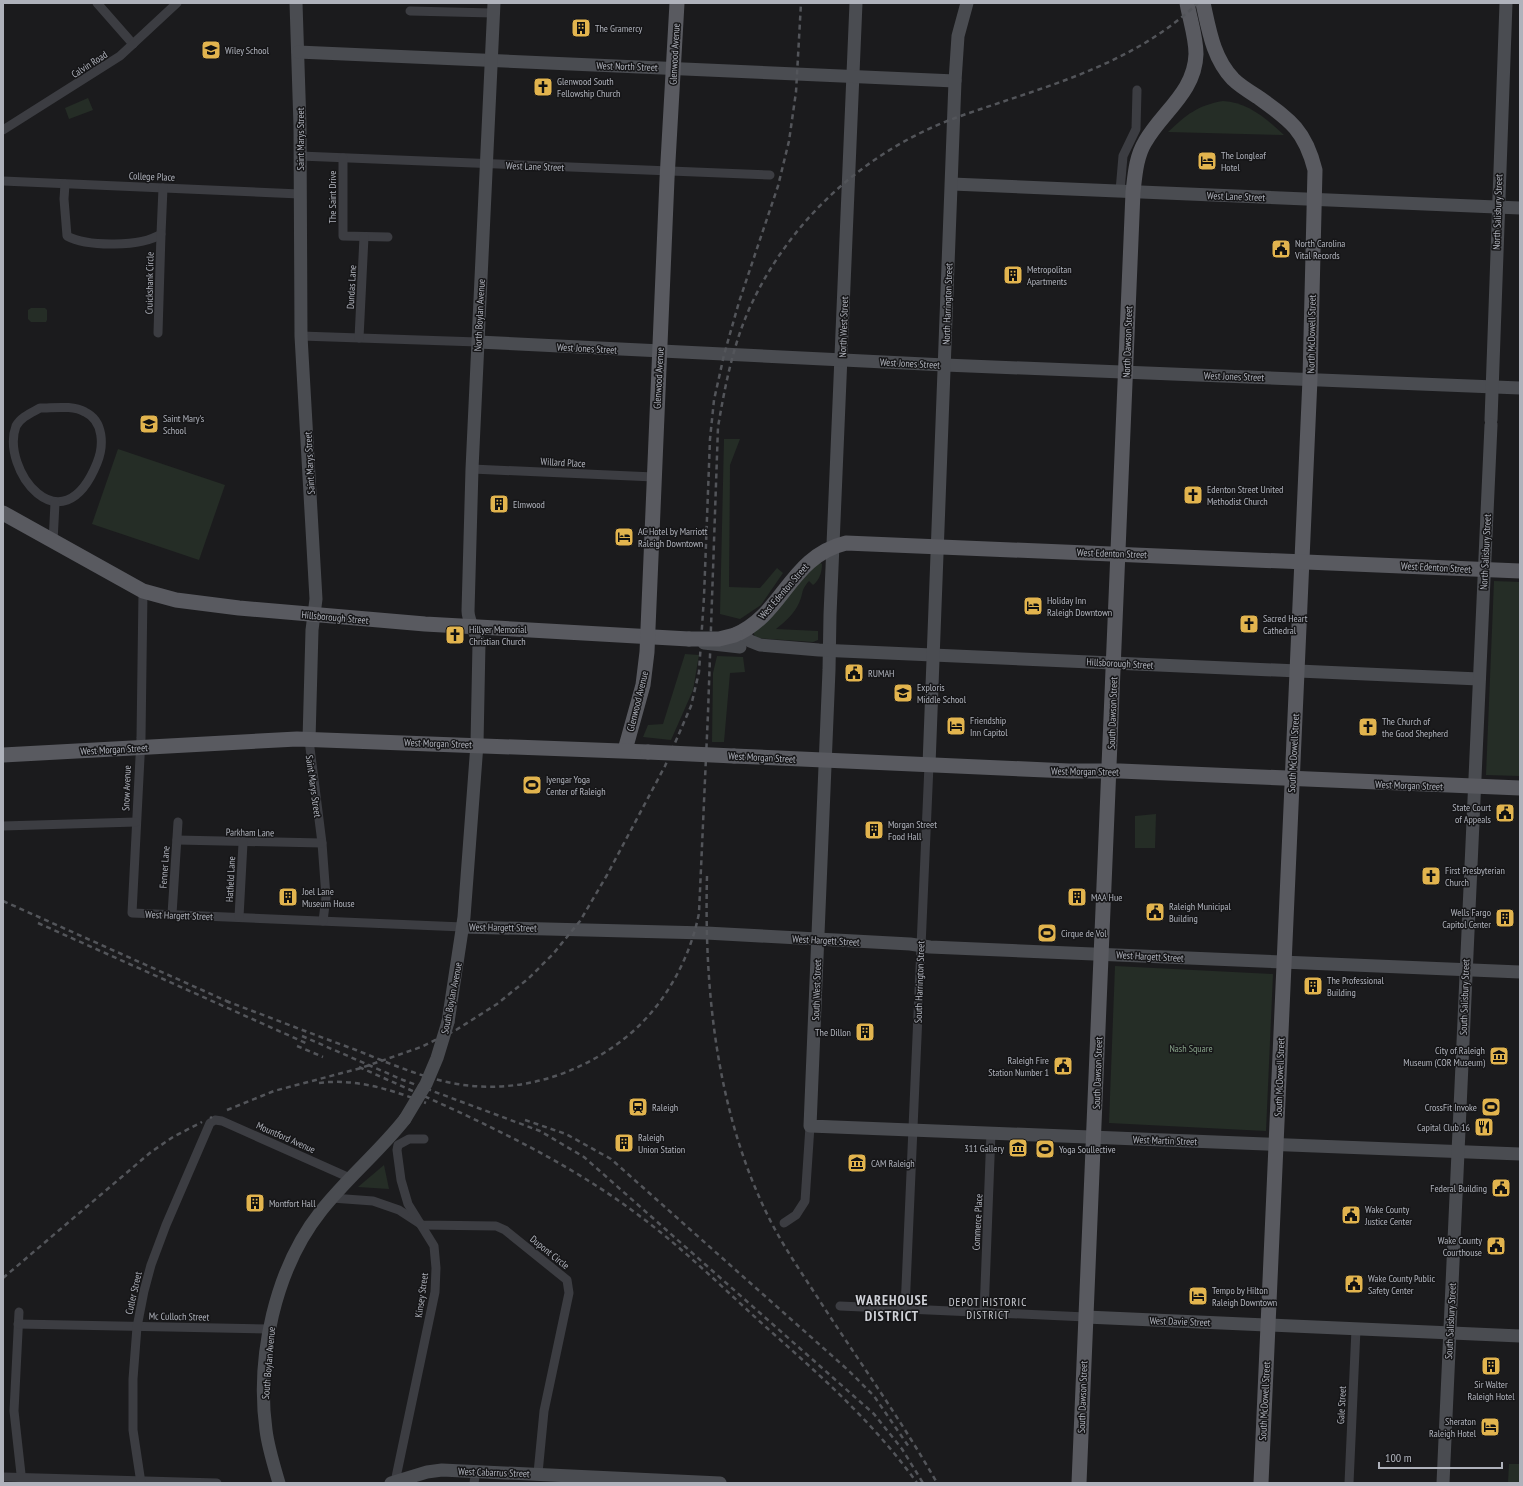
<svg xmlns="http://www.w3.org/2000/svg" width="1523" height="1486" viewBox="0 0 1523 1486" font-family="'PT Sans Narrow',sans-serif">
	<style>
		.green { fill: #252d26 }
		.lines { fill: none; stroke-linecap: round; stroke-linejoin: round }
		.street { stroke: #3c3d42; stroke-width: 9 }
		.secondary { stroke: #4a4c51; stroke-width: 13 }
		.primary { stroke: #595a60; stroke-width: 15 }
		.rail { stroke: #53555a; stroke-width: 2.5; stroke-dasharray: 5 4; stroke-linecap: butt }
		.secondary-bridge { stroke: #4a4c51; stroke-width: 13 }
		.primary-bridge { stroke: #595a60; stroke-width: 15 }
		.labels { text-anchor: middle; stroke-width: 3; stroke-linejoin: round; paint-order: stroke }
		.poi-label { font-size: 10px; fill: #afb2bb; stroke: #161618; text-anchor: start }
		.street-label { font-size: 10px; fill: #afb2bb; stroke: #161618 }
		.park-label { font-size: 10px; fill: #88a48a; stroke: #161618 }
		.neighbourhood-label { font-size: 11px; letter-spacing: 1px; fill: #cfd1d7; stroke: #161618 }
		.district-label { font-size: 14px; font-weight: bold; letter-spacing: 1px; fill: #cfd1d7; stroke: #161618 }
	</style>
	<rect width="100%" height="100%" fill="#1b1b1d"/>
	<g class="green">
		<polygon points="88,98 93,110 69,119 65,108"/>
		<path d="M1223 101C1247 102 1267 119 1284 135L1168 132C1186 115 1198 105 1223 101Z"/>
		<polygon points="31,308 45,308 47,310 47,320 46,322 31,322 28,319 28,310"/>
		<polygon points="724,439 740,439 730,465 729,587 760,588 777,568 783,573 761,605 740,619 720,614"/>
		<polygon points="118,449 225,485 199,560 92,524"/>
		<path d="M816 560 822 564C822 571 820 580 813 585L809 581C800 591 804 593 799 603 794 614 785 622 776 629L818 631V640L813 642 755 638 753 630Z"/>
		<polygon points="1494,581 1520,582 1520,776 1486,775"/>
		<polygon points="685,654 699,655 693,690 671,740 643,737 648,725 663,724"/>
		<polygon points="717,656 743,657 745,672 730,673 724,742 712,742 713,673"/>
		<polygon points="1156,814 1155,848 1135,848 1135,816"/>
		<polygon points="1115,966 1273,974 1266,1131 1109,1123"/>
		<polygon points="384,1165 389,1189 358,1187"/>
		<polygon points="1509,1464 1520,1464 1520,1483 1508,1483"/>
	</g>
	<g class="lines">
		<g class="street">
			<polyline points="97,3 133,44"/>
			<polyline points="410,11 493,13"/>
			<polyline points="3,130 120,56 177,3"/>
			<polyline points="300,156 770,175"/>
			<polyline points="343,158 343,236 388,237"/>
			<polyline points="3,181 300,194"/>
			<path d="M65 184 64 199 67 236C87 247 142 247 161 234L163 188"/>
			<polyline points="1120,191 1123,156 1136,129 1137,90"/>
			<polyline points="158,333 161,234"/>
			<polyline points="301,336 478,342"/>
			<polyline points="359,338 364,237"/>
			<path d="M40 408C54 408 73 405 85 412 104 421 104 446 97 463 62 550 0 469 16 426 21 417 31 413 40 408Z"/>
			<polyline points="472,469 654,477"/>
			<polyline points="53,542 55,503"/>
			<polyline points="143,591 141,738 132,913 463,927"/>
			<polyline points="309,740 322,843 326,897 323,921"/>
			<polyline points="3,826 136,822"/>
			<polyline points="177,840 322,843"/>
			<polyline points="172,914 178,822"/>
			<polyline points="239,917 243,843"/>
			<polyline points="332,1198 373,1201 399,1210 422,1225 496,1226 505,1230 567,1280 569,1293 544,1411 538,1473"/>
			<polyline points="784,1223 796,1215 805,1201 810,1126"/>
			<polyline points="840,1306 1086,1317"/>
			<polyline points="905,1309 929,765"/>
			<polyline points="19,1312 14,1411 22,1483"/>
			<polyline points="984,1313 991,1132"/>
			<polyline points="18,1324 269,1329"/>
			<polyline points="3,1477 217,1483"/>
			<polyline points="395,1482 435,1292 436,1268 434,1246 408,1204 401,1180 397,1150 398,1145 409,1139 424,1139"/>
			<polyline points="141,1483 133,1430 133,1379 137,1327 144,1291 151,1265 166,1225 210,1123 215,1120 222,1121 350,1178"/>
			<polyline points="474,1483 476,1470"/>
			<polyline points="1349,1483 1356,1329"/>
		</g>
		<g class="secondary">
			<polyline points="296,3 300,126 301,336 316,599 312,630 309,740"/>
			<polyline points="856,3 830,615 829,670 810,1126 1520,1154"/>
			<polyline points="298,52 955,81"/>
			<polyline points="952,184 1520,208"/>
			<polyline points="478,342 945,365 1520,388"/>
			<polyline points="1491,420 1506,3"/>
			<polyline points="741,633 750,641 760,645 819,650 1479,679"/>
			<polyline points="929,765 955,81 958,36 967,3"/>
			<polyline points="463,927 706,933 910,944 930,947 1520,972"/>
			<path d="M448 1022 464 917 477 744 479 643C476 632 468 622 468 611L472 469 494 3"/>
			<polyline points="1086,1317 1520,1336"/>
			<path d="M279 1483C274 1466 268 1447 266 1430 256 1357 275 1269 321 1211 347 1178 379 1152 405 1119"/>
			<polyline points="391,1483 427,1472 442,1470 720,1483"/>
			<polyline points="1443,1483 1491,425"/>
		</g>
		<g class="primary">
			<path d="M1203 3C1209 30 1213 58 1233 79 1240 86 1250 92 1258 97 1290 120 1305 130 1315 170L1310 379 1261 1483"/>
			<polyline points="3,513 143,591 176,600 239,608 425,624 689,639"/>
			<path d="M735 635C784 614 789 557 846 543L1520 571"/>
			<polyline points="625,750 643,685 647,652 667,179 677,3"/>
			<polyline points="3,755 297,739 648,752"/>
			<polyline points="734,756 1069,771 1120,771 1520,788"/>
			<path d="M1079 1483 1133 192C1135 175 1136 157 1145 142 1162 112 1195 92 1196 54 1196 37 1190 20 1187 3"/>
		</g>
		<g class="rail">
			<path d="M707 876C704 991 717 1114 769 1218 785 1250 806 1279 825 1309 863 1367 903 1423 937 1483"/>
			<polyline points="3,901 231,1003"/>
			<polyline points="38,923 308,1044"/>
			<path d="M226 1001C269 1017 312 1034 356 1050 386 1062 416 1075 447 1082 510 1096 575 1078 625 1038 663 1008 690 960 699 913L708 713 718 427C725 386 733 344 751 305 791 219 866 151 955 118 1041 87 1129 68 1198 3"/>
			<polyline points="302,1036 403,1080 540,1131 584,1157 874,1414 902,1449 923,1483"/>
			<polyline points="297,1046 323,1057"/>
			<path d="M359 1067C455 1110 553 1151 637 1214 683 1248 725 1290 767 1328 822 1377 874 1423 917 1483"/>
			<path d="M319 1083C356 1078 392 1090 426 1103"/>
			<polyline points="227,1110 274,1091 361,1068 421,1047 456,1030 497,1004 529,978 553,954 580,921 607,875 665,766 691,706 699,672 704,597 710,439 714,400 724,355 739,302 778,186 789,141 796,92 801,3"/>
			<polyline points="210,1118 212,1117"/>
			<polyline points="525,1120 566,1134 611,1159 848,1370 874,1396 909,1447"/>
			<polyline points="3,1278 151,1152 173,1137 202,1122"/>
		</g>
		<g class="secondary-bridge">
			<polyline points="704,643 740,647"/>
			<polyline points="405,1119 426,1084 437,1058 448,1022"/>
		</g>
		<g class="primary-bridge">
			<polyline points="689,639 719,639 735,635"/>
			<polyline points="648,752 734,756"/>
		</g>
	</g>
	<defs>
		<symbol id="building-square" viewBox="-11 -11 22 22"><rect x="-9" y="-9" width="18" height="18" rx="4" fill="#e2b44e" stroke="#161618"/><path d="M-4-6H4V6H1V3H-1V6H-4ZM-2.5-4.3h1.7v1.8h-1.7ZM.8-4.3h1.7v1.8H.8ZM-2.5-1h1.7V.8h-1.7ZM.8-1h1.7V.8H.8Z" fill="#111"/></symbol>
		<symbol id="school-square" viewBox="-11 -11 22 22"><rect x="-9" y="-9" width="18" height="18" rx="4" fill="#e2b44e" stroke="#161618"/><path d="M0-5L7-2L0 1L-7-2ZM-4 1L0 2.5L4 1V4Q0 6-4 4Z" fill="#111"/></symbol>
		<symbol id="church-square" viewBox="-11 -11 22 22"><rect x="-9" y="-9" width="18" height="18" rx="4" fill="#e2b44e" stroke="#161618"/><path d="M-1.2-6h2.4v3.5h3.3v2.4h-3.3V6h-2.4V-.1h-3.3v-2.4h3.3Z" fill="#111"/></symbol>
		<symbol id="hotel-square" viewBox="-11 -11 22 22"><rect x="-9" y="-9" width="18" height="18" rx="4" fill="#e2b44e" stroke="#161618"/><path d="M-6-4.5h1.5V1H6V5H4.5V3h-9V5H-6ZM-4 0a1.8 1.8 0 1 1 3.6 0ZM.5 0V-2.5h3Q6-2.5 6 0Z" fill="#111"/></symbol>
		<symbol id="civic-square" viewBox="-11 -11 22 22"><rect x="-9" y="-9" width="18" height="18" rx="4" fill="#e2b44e" stroke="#161618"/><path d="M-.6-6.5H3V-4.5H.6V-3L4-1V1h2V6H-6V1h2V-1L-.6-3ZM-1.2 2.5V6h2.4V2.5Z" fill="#111"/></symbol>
		<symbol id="stadium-square" viewBox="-11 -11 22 22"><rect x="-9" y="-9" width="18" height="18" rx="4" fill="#e2b44e" stroke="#161618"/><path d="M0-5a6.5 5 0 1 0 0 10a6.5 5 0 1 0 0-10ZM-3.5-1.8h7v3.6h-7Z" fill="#111"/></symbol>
		<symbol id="museum-square" viewBox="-11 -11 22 22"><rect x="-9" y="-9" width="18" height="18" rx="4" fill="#e2b44e" stroke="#161618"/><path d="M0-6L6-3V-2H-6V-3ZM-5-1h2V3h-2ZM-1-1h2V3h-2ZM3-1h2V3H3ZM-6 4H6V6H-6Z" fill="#111"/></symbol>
		<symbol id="station-square" viewBox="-11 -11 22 22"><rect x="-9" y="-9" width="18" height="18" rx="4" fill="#e2b44e" stroke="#161618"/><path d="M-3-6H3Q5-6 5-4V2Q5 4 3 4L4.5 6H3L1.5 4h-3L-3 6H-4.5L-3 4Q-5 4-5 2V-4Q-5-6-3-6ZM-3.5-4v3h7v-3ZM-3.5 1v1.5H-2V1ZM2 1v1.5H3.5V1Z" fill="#111"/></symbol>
		<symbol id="restaurant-square" viewBox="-11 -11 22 22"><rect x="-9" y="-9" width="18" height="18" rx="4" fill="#e2b44e" stroke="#161618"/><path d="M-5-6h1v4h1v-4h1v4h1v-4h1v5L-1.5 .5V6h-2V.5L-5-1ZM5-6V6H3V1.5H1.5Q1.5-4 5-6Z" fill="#111"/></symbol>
	</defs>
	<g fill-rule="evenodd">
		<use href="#building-square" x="570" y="17" width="22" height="22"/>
		<use href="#school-square" x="200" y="39" width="22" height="22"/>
		<use href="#church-square" x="532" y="76" width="22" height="22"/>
		<use href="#hotel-square" x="1196" y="150" width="22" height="22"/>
		<use href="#civic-square" x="1270" y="238" width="22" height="22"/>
		<use href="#building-square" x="1002" y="264" width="22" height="22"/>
		<use href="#school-square" x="138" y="413" width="22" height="22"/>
		<use href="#church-square" x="1182" y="484" width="22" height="22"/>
		<use href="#building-square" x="488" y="493" width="22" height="22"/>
		<use href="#hotel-square" x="613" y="526" width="22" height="22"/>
		<use href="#hotel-square" x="1022" y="595" width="22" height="22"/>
		<use href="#church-square" x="1238" y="613" width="22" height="22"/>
		<use href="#church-square" x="444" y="624" width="22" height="22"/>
		<use href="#civic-square" x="843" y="662" width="22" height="22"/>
		<use href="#school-square" x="892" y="682" width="22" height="22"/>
		<use href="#hotel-square" x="945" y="715" width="22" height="22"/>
		<use href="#church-square" x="1357" y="716" width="22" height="22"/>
		<use href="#stadium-square" x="521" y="774" width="22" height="22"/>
		<use href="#civic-square" x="1494" y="802" width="22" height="22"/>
		<use href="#building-square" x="863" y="819" width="22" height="22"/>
		<use href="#church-square" x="1420" y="865" width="22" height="22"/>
		<use href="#building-square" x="277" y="886" width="22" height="22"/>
		<use href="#building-square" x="1066" y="886" width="22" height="22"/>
		<use href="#civic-square" x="1144" y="901" width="22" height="22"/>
		<use href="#building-square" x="1494" y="907" width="22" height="22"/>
		<use href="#stadium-square" x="1036" y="922" width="22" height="22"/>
		<use href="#building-square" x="1302" y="975" width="22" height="22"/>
		<use href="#building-square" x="854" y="1021" width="22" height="22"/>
		<use href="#museum-square" x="1488" y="1045" width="22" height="22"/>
		<use href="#civic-square" x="1052" y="1055" width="22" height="22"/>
		<use href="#station-square" x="627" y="1096" width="22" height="22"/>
		<use href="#stadium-square" x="1480" y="1096" width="22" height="22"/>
		<use href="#restaurant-square" x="1473" y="1116" width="22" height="22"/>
		<use href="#building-square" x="613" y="1132" width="22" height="22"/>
		<use href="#museum-square" x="1007" y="1137" width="22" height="22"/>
		<use href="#stadium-square" x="1034" y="1138" width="22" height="22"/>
		<use href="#museum-square" x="846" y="1152" width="22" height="22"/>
		<use href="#civic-square" x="1490" y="1177" width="22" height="22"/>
		<use href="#building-square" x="244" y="1192" width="22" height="22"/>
		<use href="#civic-square" x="1340" y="1204" width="22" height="22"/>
		<use href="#civic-square" x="1485" y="1235" width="22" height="22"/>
		<use href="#civic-square" x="1343" y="1273" width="22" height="22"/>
		<use href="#hotel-square" x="1187" y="1285" width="22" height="22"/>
		<use href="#building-square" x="1480" y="1355" width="22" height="22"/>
		<use href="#hotel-square" x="1479" y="1416" width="22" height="22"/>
	</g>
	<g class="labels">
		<g class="poi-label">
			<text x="595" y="32">The Gramercy</text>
			<text x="225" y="54">Wiley School</text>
			<text x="557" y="85">Glenwood South<tspan x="557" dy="12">Fellowship Church</tspan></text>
			<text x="1221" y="159">The Longleaf<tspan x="1221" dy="12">Hotel</tspan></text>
			<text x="1295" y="247">North Carolina<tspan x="1295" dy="12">Vital Records</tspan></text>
			<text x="1027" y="273">Metropolitan<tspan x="1027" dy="12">Apartments</tspan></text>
			<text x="163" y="422">Saint Mary's<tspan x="163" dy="12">School</tspan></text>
			<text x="1207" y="493">Edenton Street United<tspan x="1207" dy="12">Methodist Church</tspan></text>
			<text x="513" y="508">Elmwood</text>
			<text x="638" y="535">AC Hotel by Marriott<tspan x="638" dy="12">Raleigh Downtown</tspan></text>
			<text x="1047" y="604">Holiday Inn<tspan x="1047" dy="12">Raleigh Downtown</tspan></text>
			<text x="1263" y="622">Sacred Heart<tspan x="1263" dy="12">Cathedral</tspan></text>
			<text x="469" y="633">Hillyer Memorial<tspan x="469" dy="12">Christian Church</tspan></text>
			<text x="868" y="677">RUMAH</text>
			<text x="917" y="691">Exploris<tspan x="917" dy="12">Middle School</tspan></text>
			<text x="970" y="724">Friendship<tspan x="970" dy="12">Inn Capitol</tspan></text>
			<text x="1382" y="725">The Church of<tspan x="1382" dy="12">the Good Shepherd</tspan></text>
			<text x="546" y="783">Iyengar Yoga<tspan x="546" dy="12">Center of Raleigh</tspan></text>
			<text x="1491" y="811" text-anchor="end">State Court<tspan x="1491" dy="12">of Appeals</tspan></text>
			<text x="888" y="828">Morgan Street<tspan x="888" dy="12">Food Hall</tspan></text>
			<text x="1445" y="874">First Presbyterian<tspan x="1445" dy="12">Church</tspan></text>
			<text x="302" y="895">Joel Lane<tspan x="302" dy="12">Museum House</tspan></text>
			<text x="1091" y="901">MAA Hue</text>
			<text x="1169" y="910">Raleigh Municipal<tspan x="1169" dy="12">Building</tspan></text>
			<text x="1491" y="916" text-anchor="end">Wells Fargo<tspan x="1491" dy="12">Capitol Center</tspan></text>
			<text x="1061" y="937">Cirque de Vol</text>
			<text x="1327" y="984">The Professional<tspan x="1327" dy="12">Building</tspan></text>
			<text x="851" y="1036" text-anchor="end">The Dillon</text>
			<text x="1485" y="1054" text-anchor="end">City of Raleigh<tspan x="1485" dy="12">Museum (COR Museum)</tspan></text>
			<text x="1049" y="1064" text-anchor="end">Raleigh Fire<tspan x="1049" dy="12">Station Number 1</tspan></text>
			<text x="652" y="1111">Raleigh</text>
			<text x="1477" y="1111" text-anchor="end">CrossFit Invoke</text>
			<text x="1470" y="1131" text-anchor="end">Capital Club 16</text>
			<text x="638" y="1141">Raleigh<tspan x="638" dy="12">Union Station</tspan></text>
			<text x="1004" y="1152" text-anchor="end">311 Gallery</text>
			<text x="1059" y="1153">Yoga Soullective</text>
			<text x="871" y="1167">CAM Raleigh</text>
			<text x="1487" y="1192" text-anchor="end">Federal Building</text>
			<text x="269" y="1207">Montfort Hall</text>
			<text x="1365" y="1213">Wake County<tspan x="1365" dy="12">Justice Center</tspan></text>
			<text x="1482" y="1244" text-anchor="end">Wake County<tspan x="1482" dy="12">Courthouse</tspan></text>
			<text x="1368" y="1282">Wake County Public<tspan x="1368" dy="12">Safety Center</tspan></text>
			<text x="1212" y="1294">Tempo by Hilton<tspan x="1212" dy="12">Raleigh Downtown</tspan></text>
			<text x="1491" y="1388" text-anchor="middle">Sir Walter<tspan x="1491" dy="12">Raleigh Hotel</tspan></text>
			<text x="1476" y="1425" text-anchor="end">Sheraton<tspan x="1476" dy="12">Raleigh Hotel</tspan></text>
		</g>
		<g class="street-label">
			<text transform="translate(674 54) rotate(-87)" y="4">Glenwood Avenue</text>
			<text transform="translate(89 64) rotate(-33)" y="4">Calvin Road</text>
			<text transform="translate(627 66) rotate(2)" y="4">West North Street</text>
			<text transform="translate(300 139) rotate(-90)" y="4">Saint Marys Street</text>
			<text transform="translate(535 166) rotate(2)" y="4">West Lane Street</text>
			<text transform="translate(152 176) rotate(2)" y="4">College Place</text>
			<text transform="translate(1236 196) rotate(2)" y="4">West Lane Street</text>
			<text transform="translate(332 197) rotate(-90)" y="4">The Saint Drive</text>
			<text transform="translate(1497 212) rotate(-88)" y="4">North Salisbury Street</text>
			<text transform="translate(149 283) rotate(-89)" y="4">Cruickshank Circle</text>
			<text transform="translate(351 287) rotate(-87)" y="4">Dundas Lane</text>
			<text transform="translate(947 304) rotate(-88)" y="4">North Harrington Street</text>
			<text transform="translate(479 315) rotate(-87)" y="4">North Boylan Avenue</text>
			<text transform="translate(843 327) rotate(-88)" y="4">North West Street</text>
			<text transform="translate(1311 334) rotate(-89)" y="4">North McDowell Street</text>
			<text transform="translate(1127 342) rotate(-88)" y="4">North Dawson Street</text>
			<text transform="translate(587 348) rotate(3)" y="4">West Jones Street</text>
			<text transform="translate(910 363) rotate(3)" y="4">West Jones Street</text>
			<text transform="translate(1234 376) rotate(2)" y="4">West Jones Street</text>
			<text transform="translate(658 378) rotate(-87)" y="4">Glenwood Avenue</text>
			<text transform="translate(563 462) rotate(3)" y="4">Willard Place</text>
			<text transform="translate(309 463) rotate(-93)" y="4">Saint Marys Street</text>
			<text transform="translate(1485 552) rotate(-87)" y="4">North Salisbury Street</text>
			<text transform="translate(1112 553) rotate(2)" y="4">West Edenton Street</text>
			<text transform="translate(1436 567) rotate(3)" y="4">West Edenton Street</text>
			<text transform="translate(783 591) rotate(-49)" y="4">West Edenton Street</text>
			<text transform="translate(335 617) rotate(5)" y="4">Hillsborough Street</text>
			<text transform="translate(1120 663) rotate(3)" y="4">Hillsborough Street</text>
			<text transform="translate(637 701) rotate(-76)" y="4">Glenwood Avenue</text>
			<text transform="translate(1112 713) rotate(-88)" y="4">South Dawson Street</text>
			<text transform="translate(438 743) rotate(2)" y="4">West Morgan Street</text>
			<text transform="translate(114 749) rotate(-3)" y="4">West Morgan Street</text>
			<text transform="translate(1293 753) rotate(-87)" y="4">South McDowell Street</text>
			<text transform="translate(762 757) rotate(3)" y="4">West Morgan Street</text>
			<text transform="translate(1085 771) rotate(1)" y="4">West Morgan Street</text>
			<text transform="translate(1409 785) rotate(2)" y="4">West Morgan Street</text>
			<text transform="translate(314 786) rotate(82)" y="4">Saint Marys Street</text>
			<text transform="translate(126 788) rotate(-88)" y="4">Snow Avenue</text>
			<text transform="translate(250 832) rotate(1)" y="4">Parkham Lane</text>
			<text transform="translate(164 867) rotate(-86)" y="4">Fenner Lane</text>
			<text transform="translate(230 879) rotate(-87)" y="4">Hatfield Lane</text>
			<text transform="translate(179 915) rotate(2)" y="4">West Hargett Street</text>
			<text transform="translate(503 927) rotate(1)" y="4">West Hargett Street</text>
			<text transform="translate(826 940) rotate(3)" y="4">West Hargett Street</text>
			<text transform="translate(1150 956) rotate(3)" y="4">West Hargett Street</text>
			<text transform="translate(919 982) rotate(-88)" y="4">South Harrington Street</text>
			<text transform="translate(816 990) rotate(-88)" y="4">South West Street</text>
			<text transform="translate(1464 997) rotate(-88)" y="4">South Salisbury Street</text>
			<text transform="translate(451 998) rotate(-79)" y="4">South Boylan Avenue</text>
			<text transform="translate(1097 1073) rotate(-88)" y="4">South Dawson Street</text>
			<text transform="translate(1279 1077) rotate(-88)" y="4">South McDowell Street</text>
			<text transform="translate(286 1137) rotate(24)" y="4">Mountford Avenue</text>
			<text transform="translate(1165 1140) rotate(2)" y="4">West Martin Street</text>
			<text transform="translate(977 1222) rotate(-87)" y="4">Commerce Place</text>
			<text transform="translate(550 1252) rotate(39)" y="4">Dupont Circle</text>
			<text transform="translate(133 1293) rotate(-77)" y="4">Cutler Street</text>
			<text transform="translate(421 1295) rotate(-82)" y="4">Kinsey Street</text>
			<text transform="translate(179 1316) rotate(1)" y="4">Mc Culloch Street</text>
			<text transform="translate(1180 1321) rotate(2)" y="4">West Davie Street</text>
			<text transform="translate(1450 1321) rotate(-87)" y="4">South Salisbury Street</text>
			<text transform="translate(268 1363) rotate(-85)" y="4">South Boylan Avenue</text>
			<text transform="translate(1082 1397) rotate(-88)" y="4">South Dawson Street</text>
			<text transform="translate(1264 1401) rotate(-87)" y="4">South McDowell Street</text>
			<text transform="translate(1341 1405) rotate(-87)" y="4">Gale Street</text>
			<text transform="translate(494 1472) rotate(2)" y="4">West Cabarrus Street</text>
		</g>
		<g class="park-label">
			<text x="1191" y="1052">Nash Square</text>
		</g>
		<g class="neighbourhood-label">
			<text x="988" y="1306">DEPOT HISTORIC<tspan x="988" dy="13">DISTRICT</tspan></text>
		</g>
		<g class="district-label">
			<text x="892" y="1305">WAREHOUSE<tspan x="892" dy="16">DISTRICT</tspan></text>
		</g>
	</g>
	<rect width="1523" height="1486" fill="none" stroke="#afb2bb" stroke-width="8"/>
	<path d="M1379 1462v6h123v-6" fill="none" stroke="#afb2bb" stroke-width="2"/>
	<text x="1385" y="1462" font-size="12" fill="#afb2bb" stroke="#161618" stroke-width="3" paint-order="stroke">100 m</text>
</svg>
